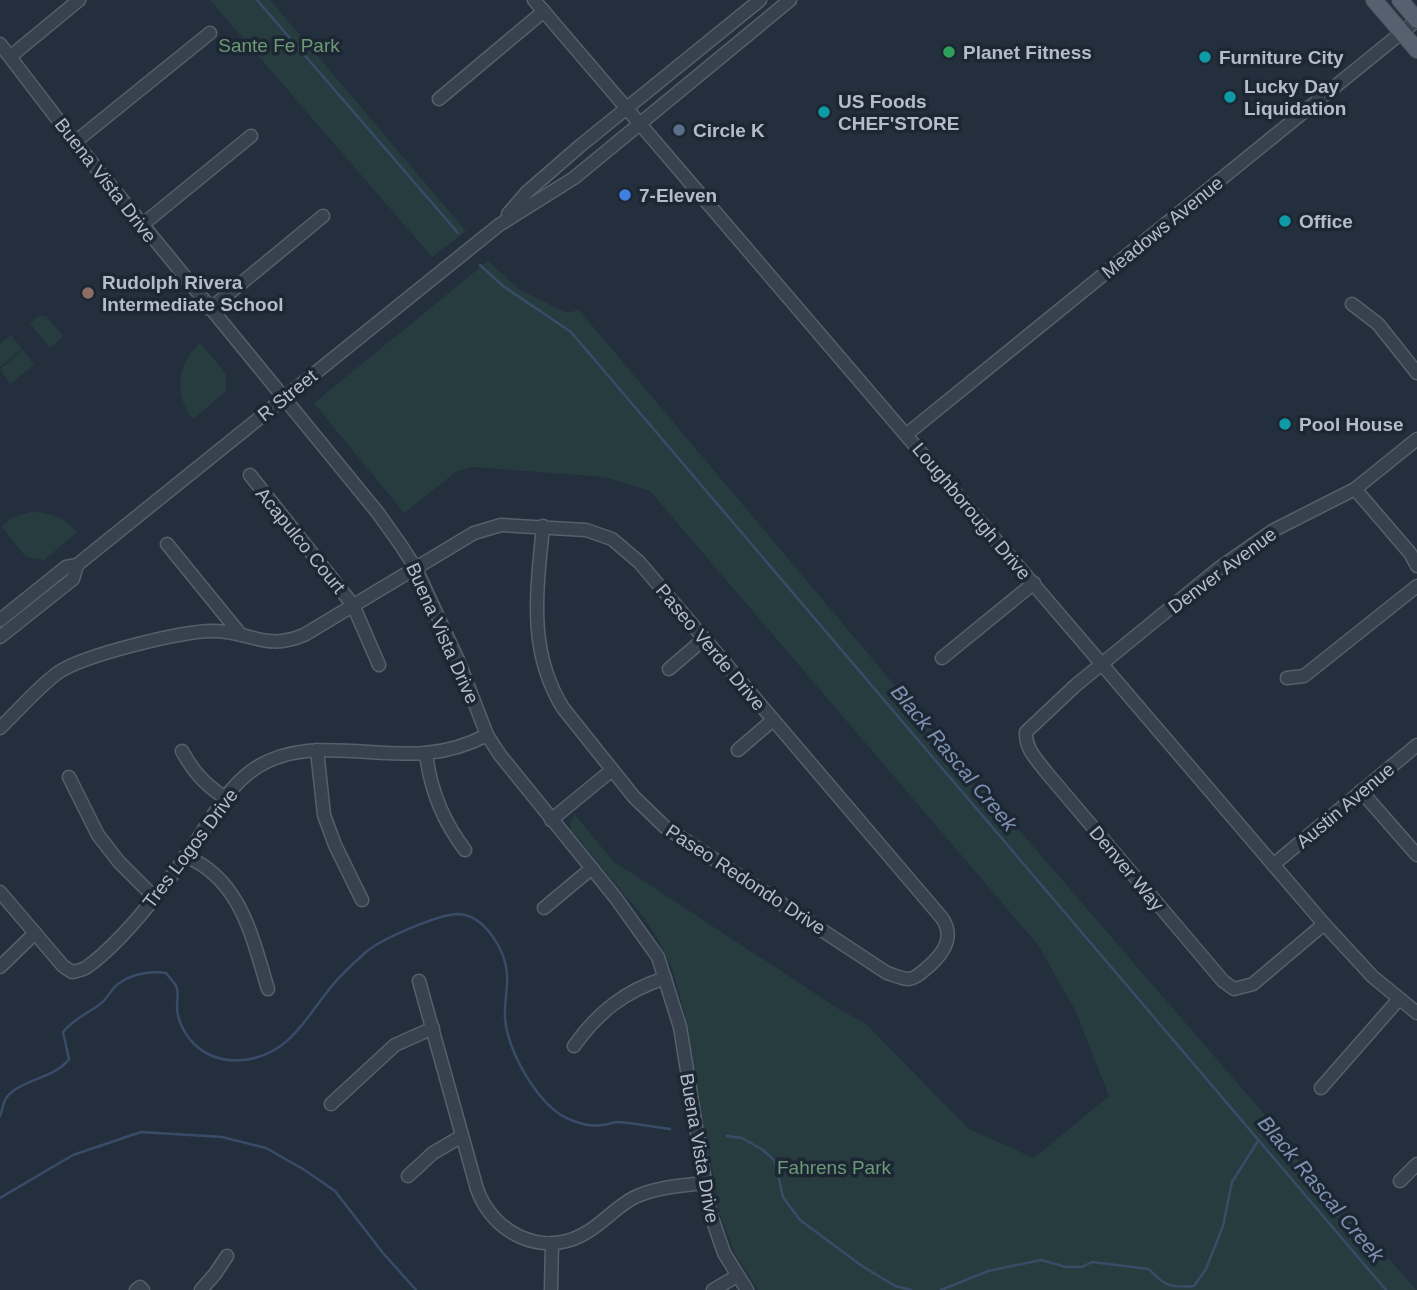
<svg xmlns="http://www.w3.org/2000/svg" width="1417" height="1290" viewBox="0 0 1417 1290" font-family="Arial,sans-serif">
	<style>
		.green { fill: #263c3f }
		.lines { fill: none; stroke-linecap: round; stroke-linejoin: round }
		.stream { stroke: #394c67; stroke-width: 2.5 }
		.minor-casing { stroke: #565f6c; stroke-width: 15 }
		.major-casing { stroke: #414a57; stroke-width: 18 }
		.minor { stroke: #38414e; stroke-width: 12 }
		.major { stroke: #56606e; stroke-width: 16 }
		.leisure-dot { fill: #2e9e5b; stroke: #1d2633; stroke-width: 2.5 }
		.culture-dot { fill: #0f9aa8; stroke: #1d2633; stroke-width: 2.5 }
		.service-dot { fill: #5c6f8a; stroke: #1d2633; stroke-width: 2.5 }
		.shop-dot { fill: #3f7fe0; stroke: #1d2633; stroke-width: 2.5 }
		.education-dot { fill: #8d6e63; stroke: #1d2633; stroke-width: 2.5 }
		.labels { text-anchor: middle; stroke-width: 7; stroke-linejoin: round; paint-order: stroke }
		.park-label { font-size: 19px; fill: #6b9a76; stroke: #1d2633 }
		.poi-label { font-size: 19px; font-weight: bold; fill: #b4bcc9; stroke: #1d2633; text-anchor: start }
		.street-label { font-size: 19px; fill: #b4bcc9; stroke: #1d2633 }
		.water-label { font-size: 21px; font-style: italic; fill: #7c92b1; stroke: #1d2633 }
	</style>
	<rect width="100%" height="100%" fill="#242f3e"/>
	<g class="green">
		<polygon points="210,0 270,0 466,231 432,257"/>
		<polygon points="488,261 520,290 567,313 579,310 912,706 1416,1290 758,1290 735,1254 720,1214 683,1007 672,968 658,939 644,918 571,830 570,823 575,815 613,861 839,1009 866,1024 969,1129 1034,1158 1109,1096 1075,1010 1038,945 650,491 604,477 473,467 457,471 404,513 314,403"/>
		<polygon points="39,316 46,316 63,336 50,348 30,323"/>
		<polygon points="11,335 22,349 0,367 0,344"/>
		<path d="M200 343 226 374V391L193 419C173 395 177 364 200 343Z"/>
		<polygon points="23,350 34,364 10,384 0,369"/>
		<path d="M31 512C50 512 65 518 77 532L44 560 26 557 1 526 16 516Z"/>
	</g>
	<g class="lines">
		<g class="stream">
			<polyline points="257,0 458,233"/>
			<polyline points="480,265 503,286 571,332 1386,1290"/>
			<path d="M0 1116C2 1111 3 1105 5 1100 16 1080 55 1079 69 1059L63 1032C75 1018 85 1015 99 1005 107 1000 110 990 118 984 133 973 149 971 166 973 169 977 174 982 176 986 179 992 177 1000 177 1007 177 1020 185 1035 194 1044 208 1057 224 1062 243 1060 292 1055 307 1014 336 981 345 971 356 961 366 952 381 939 439 914 458 914 485 915 506 951 507 975 508 989 504 1004 505 1018 507 1051 539 1108 571 1120 581 1124 592 1127 602 1125 608 1125 612 1122 618 1122 635 1123 653 1127 670 1129"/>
			<polyline points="727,1136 742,1138 763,1150 775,1161 783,1197 800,1220 862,1266 895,1286 911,1290"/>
			<polyline points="0,1198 73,1155 141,1132 222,1137 266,1148 303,1169 335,1191 383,1253 416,1290"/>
			<path d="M941 1290 988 1271 1041 1260 1066 1267H1082L1092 1262 1149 1269C1164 1286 1171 1288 1194 1286L1206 1269 1223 1226 1232 1182 1258 1141"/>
		</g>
		<defs>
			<g id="minor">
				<polyline points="534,0 1324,924 1373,977 1417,1013"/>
				<polyline points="0,44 75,142 378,513 400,544 415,567 458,660 487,735 500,755 615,897 658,957 680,1027 710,1212 724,1253 747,1290"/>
				<polyline points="11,56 79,0"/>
				<polyline points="439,99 544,11"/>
				<polyline points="75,142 210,33"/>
				<polyline points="508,214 527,192 580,146 760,0"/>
				<polyline points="142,225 251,136"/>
				<polyline points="1352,304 1378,324 1417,373"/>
				<polyline points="210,309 323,216"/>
				<polyline points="907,434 1417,20"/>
				<polyline points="250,475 353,605 379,665"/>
				<polyline points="1355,489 1410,553 1417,566"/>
				<polyline points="167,544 241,635"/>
				<polyline points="0,620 66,567 77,565 499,225 574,178 790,0"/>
				<polyline points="0,637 73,579 77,565"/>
				<polyline points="942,658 1034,583"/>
				<polyline points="669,669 704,639"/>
				<polyline points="1287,678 1304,676 1417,586"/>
				<path d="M0 728C19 710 38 687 59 672 85 655 184 630 215 631 252 632 265 651 304 635L474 533 501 525 586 530 612 539 639 562 942 918C955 937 944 953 928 967 923 971 917 978 909 979 902 979 894 975 887 973L665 827 634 797 563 708C527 650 537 590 543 526"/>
				<polyline points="317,750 324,815 335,845 362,900"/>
				<polyline points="738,750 773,720"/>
				<path d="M182 751C193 771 204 784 224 797"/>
				<path d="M426 753C430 790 443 821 465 850"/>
				<polyline points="69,777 98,835 119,862 154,897"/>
				<polyline points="1361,791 1417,855"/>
				<polyline points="551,820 612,770"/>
				<path d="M185 856C241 879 252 937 268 989"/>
				<polyline points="1273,865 1417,745"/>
				<path d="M0 892 63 966 72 972C77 971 83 970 87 967 125 940 175 874 201 834 216 811 228 789 250 772 299 734 369 758 426 753 448 751 468 745 487 735"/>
				<polyline points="544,908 592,868"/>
				<path d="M1324 924 1253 984 1234 989 1223 981 1047 773C1037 760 1025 749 1026 732L1076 685 1218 569 1274 530 1355 489 1417 439"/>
				<polyline points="0,967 35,933"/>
				<path d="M419 981 477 1189C492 1232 540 1257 582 1235 602 1225 615 1207 635 1197 656 1187 681 1186 704 1183"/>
				<path d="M574 1046C598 1012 625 991 665 978"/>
				<polyline points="1321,1088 1399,999"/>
				<polyline points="331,1104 395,1045 433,1028"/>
				<polyline points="408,1176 433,1153 462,1136"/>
				<polyline points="1400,1181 1417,1164"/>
				<polyline points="136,1290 140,1287 143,1290"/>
				<polyline points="201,1290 215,1274 227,1256"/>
				<polyline points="551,1290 552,1243"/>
				<polyline points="713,1290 737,1276"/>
			</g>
			<g id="major">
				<polyline points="1374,0 1417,50"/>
				<polyline points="1400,0 1417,20"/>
			</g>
		</defs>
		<use href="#minor" class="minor-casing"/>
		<use href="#major" class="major-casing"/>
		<use href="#minor" class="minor"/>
		<use href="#major" class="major"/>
	</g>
	<circle class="leisure-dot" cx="949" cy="52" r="7"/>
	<g class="culture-dot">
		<circle cx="1205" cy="57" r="7"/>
		<circle cx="1230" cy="97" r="7"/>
		<circle cx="824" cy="112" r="7"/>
		<circle cx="1285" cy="221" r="7"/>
		<circle cx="1285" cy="424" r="7"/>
	</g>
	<circle class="service-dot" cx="679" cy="130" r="7"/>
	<circle class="shop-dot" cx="625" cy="195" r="7"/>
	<circle class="education-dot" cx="88" cy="293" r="7"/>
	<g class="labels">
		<g class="park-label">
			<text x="279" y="52">Sante Fe Park</text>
			<text x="834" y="1174">Fahrens Park</text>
		</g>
		<g class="poi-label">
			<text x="963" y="59">Planet Fitness</text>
			<text x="1219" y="64">Furniture City</text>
			<text x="1244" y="93">Lucky Day<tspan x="1244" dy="22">Liquidation</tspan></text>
			<text x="838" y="108">US Foods<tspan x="838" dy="22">CHEF'STORE</tspan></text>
			<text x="693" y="137">Circle K</text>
			<text x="639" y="202">7-Eleven</text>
			<text x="1299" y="228">Office</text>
			<text x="102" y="289">Rudolph Rivera<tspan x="102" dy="22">Intermediate School</tspan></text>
			<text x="1299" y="431">Pool House</text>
		</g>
		<g class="street-label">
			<text transform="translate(106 180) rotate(52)" y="7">Buena Vista Drive</text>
			<text transform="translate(1162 227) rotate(-39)" y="7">Meadows Avenue</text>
			<text transform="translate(287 395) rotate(-39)" y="7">R Street</text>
			<text transform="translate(972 511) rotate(50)" y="7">Loughborough Drive</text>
			<text transform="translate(301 540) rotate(51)" y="7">Acapulco Court</text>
			<text transform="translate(1222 570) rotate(-37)" y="7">Denver Avenue</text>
			<text transform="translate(443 633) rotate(66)" y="7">Buena Vista Drive</text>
			<text transform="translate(711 647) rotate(50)" y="7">Paseo Verde Drive</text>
			<text transform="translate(1345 805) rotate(-40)" y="7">Austin Avenue</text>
			<text transform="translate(190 848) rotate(-53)" y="7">Tres Logos Drive</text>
			<text transform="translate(1127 868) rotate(50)" y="7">Denver Way</text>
			<text transform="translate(746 879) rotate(33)" y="7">Paseo Redondo Drive</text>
			<text transform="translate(700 1148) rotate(80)" y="7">Buena Vista Drive</text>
		</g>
		<g class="water-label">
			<text transform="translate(954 758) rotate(50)" y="7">Black Rascal Creek</text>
			<text transform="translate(1321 1189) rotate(50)" y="7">Black Rascal Creek</text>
		</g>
	</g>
</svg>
